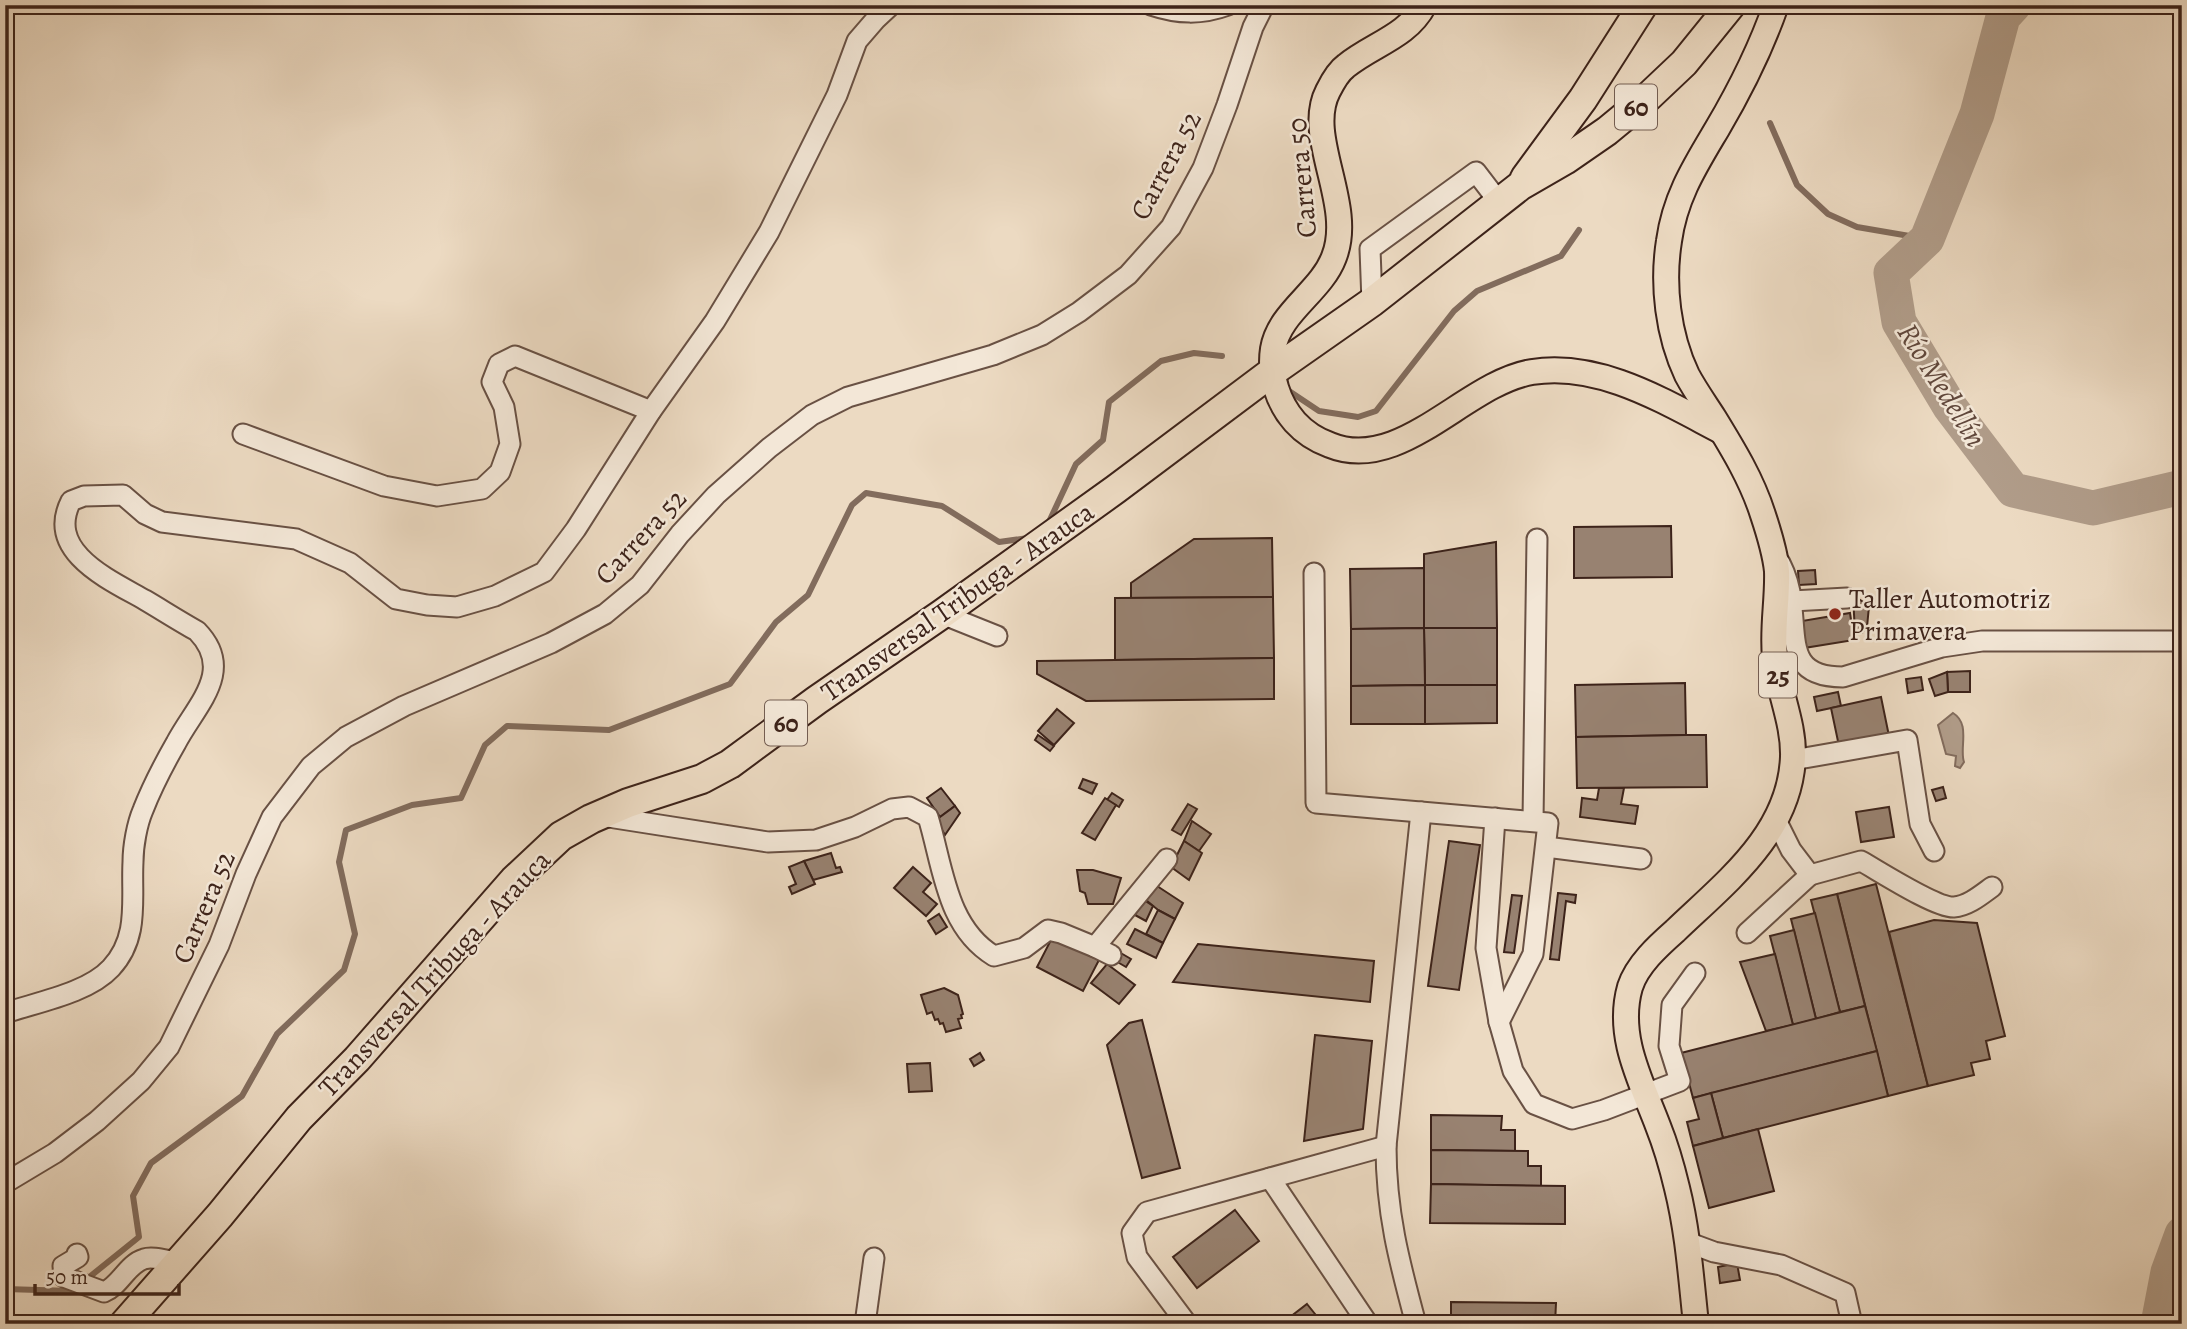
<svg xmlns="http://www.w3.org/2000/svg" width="2187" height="1329" viewBox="0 0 2187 1329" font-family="Alegreya,serif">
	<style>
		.water { fill: #b09c89; stroke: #826c5d; stroke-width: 2 }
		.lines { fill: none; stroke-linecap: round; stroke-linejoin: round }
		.stream { stroke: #826c5d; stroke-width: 6 }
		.river { stroke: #b09c89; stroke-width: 35 }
		.building { fill: #988271; stroke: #3d231a; stroke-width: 2 }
		.minor-casing { stroke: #695144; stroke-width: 23 }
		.major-casing { stroke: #3d231a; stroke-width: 28 }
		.highway-casing { stroke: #3d231a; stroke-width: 32 }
		.minor { stroke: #f3e7d7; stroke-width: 19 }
		.major { stroke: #ecdac2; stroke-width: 24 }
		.highway { stroke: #ecdac2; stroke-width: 28 }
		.poi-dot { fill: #8f2418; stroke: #f3e7d7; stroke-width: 2.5 }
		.labels { text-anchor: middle; stroke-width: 5; stroke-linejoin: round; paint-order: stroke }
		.shield { fill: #f3e7d7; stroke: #745e53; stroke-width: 2 }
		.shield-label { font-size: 26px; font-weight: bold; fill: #3d231a }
		.street-label { font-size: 28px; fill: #3d231a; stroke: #f3e7d7 }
		.poi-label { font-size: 28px; fill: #3d231a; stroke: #f3e7d7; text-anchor: start }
		.water-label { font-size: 30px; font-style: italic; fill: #60473b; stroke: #f3e7d7 }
	</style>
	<rect width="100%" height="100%" fill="#ecdac2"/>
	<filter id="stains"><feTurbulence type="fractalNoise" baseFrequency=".00286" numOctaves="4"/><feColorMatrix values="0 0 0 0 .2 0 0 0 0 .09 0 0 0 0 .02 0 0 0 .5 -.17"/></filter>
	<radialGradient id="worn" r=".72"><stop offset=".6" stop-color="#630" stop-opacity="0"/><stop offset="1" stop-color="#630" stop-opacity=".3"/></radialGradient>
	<path class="water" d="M1953 713C1971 724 1959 748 1964 762L1960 768 1955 766 1956 756 1946 754 1938 725Z"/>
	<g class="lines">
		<g class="stream">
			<polyline points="1770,123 1797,185 1828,214 1857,227 1927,239"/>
			<polyline points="1286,389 1319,411 1358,417 1376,411 1454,311 1477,291 1561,256 1579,230"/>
			<polyline points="1048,524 1076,464 1103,440 1109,402 1161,361 1194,353 1222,356"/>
			<polyline points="5,1289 72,1291 139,1237 133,1196 151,1163 242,1096 277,1034 344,970 355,934 339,862 346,830 412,805 461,798 485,745 507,726 609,730 730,684 776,622 808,595 852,505 866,493 942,506 999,542 1028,538"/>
		</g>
		<g class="river">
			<polyline points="2014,5 2003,17 1977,114 1927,239 1891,273 1899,322 1950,407 2013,490 2093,508 2182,487"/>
			<polyline points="2158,1324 2168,1272 2182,1234"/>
		</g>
	</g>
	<g class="building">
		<polygon points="1671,526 1672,577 1574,578 1574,527"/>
		<polygon points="1272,538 1273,597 1131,598 1131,583 1194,539"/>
		<polygon points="1496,542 1497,628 1424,628 1424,554"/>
		<polygon points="1424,568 1424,628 1351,629 1350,569"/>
		<polygon points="1815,570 1816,584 1799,585 1798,571"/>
		<polygon points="1853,595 1869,606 1867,627 1862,633 1855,633"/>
		<polygon points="1273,597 1274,658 1115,660 1115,598"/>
		<polygon points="1850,613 1854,640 1804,648 1802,621"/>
		<polygon points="1424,628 1497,628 1497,685 1425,685"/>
		<polygon points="1424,628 1425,685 1351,686 1351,629"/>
		<polygon points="1274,658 1274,699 1086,701 1037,674 1037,661"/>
		<polygon points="1970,671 1970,692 1948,692 1947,672"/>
		<polygon points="1947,672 1948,692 1935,696 1929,679"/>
		<polygon points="1921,677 1923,690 1908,693 1906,679"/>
		<polygon points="1685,683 1686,735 1576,737 1575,685"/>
		<polygon points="1425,685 1497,685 1497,723 1425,724"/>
		<polygon points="1425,685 1425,724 1351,724 1351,686"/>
		<polygon points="1838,692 1841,706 1817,711 1814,697"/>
		<polygon points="1881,697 1889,736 1839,746 1831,708"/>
		<polygon points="1057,709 1074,723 1054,745 1038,731"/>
		<polygon points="1038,735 1054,746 1050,751 1035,740"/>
		<polygon points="1686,735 1706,735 1707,787 1577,788 1576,737"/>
		<polygon points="1083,779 1097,784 1092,794 1079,788"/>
		<polygon points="1943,787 1946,798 1936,801 1932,790"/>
		<polygon points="941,788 955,806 940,817 927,798"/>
		<polygon points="1599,788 1624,788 1621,804 1638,806 1635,824 1580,817 1582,798 1597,800"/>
		<polygon points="1112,793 1123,800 1119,807 1107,800"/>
		<polygon points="1105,798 1116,805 1095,840 1082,833"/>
		<polygon points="1188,804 1197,809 1181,835 1172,830"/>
		<polygon points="955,806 960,813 945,835 936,820"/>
		<polygon points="1889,807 1894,837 1861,842 1856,812"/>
		<polygon points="1192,821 1211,834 1199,851 1184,841"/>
		<polygon points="1184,841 1202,853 1189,880 1171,867"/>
		<polygon points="1449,841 1480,845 1459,990 1428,986"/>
		<polygon points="831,853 836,868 840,867 842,872 813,880 804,861"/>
		<polygon points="804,861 815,884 792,894 789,887 796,884 789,867"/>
		<polygon points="913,867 931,883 923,892 937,904 926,916 894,888"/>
		<polygon points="1077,870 1093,870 1121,878 1113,904 1088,904 1085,893 1080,891"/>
		<polygon points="1154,884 1183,903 1175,919 1158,910 1146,900"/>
		<polygon points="1876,884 1928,1086 1888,1096 1837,894"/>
		<polygon points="1558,893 1576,895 1575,903 1566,901 1559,960 1550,959"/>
		<polygon points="1837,894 1865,1006 1840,1012 1811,900"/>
		<polygon points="1512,895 1522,896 1514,953 1504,952"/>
		<polygon points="1144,900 1153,906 1146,921 1135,915"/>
		<polygon points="1158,910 1175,919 1163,943 1146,934"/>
		<polygon points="1815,913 1840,1012 1816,1019 1791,919"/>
		<polygon points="939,914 947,927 936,934 928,921"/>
		<polygon points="1934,920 1977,923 2005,1036 1986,1041 1990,1059 1971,1063 1974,1075 1928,1086 1889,932"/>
		<polygon points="1135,929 1163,943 1156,958 1127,944"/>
		<polygon points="1794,930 1816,1019 1793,1025 1770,936"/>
		<polygon points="1053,936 1099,960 1083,991 1037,967"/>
		<polygon points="1198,944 1374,961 1370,1002 1173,982"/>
		<polygon points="1119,952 1131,959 1126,967 1114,960"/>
		<polygon points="1775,954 1793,1025 1766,1031 1740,962"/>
		<polygon points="1107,964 1135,985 1119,1004 1091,983"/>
		<polygon points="944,988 958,995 963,1014 961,1015 962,1018 958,1019 961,1028 946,1032 943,1023 940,1024 938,1019 935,1020 932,1012 927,1014 921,995"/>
		<polygon points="1865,1006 1877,1051 1693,1098 1681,1053"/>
		<polygon points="1142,1020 1180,1168 1142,1178 1107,1045 1129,1023"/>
		<polygon points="1315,1035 1372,1041 1363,1129 1304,1141"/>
		<polygon points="1877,1051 1888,1096 1723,1138 1711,1093"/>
		<polygon points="980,1053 984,1060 974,1066 970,1059"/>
		<polygon points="930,1063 932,1091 909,1092 907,1064"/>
		<polygon points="1711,1093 1723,1138 1693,1146 1687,1122 1699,1119 1693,1098"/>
		<polygon points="1431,1115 1502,1116 1501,1130 1515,1130 1515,1151 1431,1150"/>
		<polygon points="1758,1129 1774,1191 1709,1208 1693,1146"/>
		<polygon points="1431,1150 1528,1151 1528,1166 1541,1166 1541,1186 1431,1184"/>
		<polygon points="1431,1184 1565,1186 1565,1224 1430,1223"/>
		<polygon points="1235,1210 1259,1241 1197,1288 1173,1257"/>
		<polygon points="1737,1263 1740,1280 1720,1283 1718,1267"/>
		<polygon points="1451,1302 1556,1303 1555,1324 1451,1324"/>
		<polygon points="1307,1304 1323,1324 1281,1324"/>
	</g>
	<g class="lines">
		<defs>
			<g id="minor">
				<path d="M1151 5C1178 14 1201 15 1228 5"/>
				<polyline points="1372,302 1370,249 1476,172 1499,202"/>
				<polyline points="243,434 384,486 437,496 482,489 500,472 510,444 504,407 492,382 499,364 515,356 651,411"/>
				<path d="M1780 563C1786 575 1790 586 1791 600 1797 641 1787 677 1843 677L1942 647 1982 641H2182"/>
				<polyline points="1314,573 1316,803 1548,823 1533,954 1499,1022"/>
				<polyline points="1792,601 1847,598"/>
				<polyline points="942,614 997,636"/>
				<polyline points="1793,760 1907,740 1920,824 1934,851"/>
				<path d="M602 816 768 842 816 840 855 827 892 809 909 807 928 817C943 866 946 927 994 956L1024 948 1048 930 1061 933 1095 947 1167 859"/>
				<polyline points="1495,818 1486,948 1499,1022 1513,1071 1534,1104 1572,1119 1604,1110 1680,1081 1669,1046 1672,1005 1695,973"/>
				<path d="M1776 820 1791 850 1810 875 1861 861C1879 871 1936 908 1954 907 1968 906 1981 895 1992 887"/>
				<polyline points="1533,821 1537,539"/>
				<polyline points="1546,847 1641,859"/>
				<polyline points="1747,933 1810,875"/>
				<polyline points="1095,947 1111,955"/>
				<path d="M5 1013C38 1002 88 993 111 968 140 937 131 899 133 862 133 846 137 824 143 810 152 787 164 764 176 743 196 705 236 671 197 631 179 621 162 610 145 600 110 580 45 552 71 501L84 496 123 495 145 514 162 522 296 539 350 563 396 599 427 605 457 607 495 596 544 572 576 529 651 411 715 321 769 232 837 95 857 41 876 19 891 5"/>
				<polyline points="1270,1178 1368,1324"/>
				<polyline points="5,1183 55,1153 97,1121 141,1081 169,1047 219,945 246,874 272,817 311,766 346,737 404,706 551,643 605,614 640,585 680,534 716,495 769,448 812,415 848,397 993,355 1042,335 1079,312 1128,275 1171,227 1203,168 1227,105 1253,27 1264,5"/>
				<polyline points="1687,1242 1714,1252 1781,1265 1845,1293 1852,1324"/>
				<path d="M77 1254 78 1257 63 1266 64 1277 104 1292C120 1286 127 1264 144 1259 153 1256 168 1261 178 1262"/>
				<polyline points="865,1324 874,1258"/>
				<polyline points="1187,1324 1137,1257 1132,1233 1147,1212 1386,1146"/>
				<path d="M1416 1324C1399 1261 1386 1212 1386 1146L1421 812"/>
			</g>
			<g id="major">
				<path d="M1424 5C1407 37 1373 44 1346 66 1339 71 1332 83 1328 91 1304 137 1355 204 1334 257 1321 292 1279 312 1273 349 1269 375 1278 403 1295 422 1305 433 1316 440 1330 445 1401 474 1465 383 1532 372 1599 361 1665 402 1721 431"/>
				<path d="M1696 1324C1691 1278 1688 1232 1677 1188 1672 1167 1666 1146 1658 1126 1641 1081 1616 1036 1630 987 1637 965 1658 946 1675 931 1726 882 1790 834 1793 757 1794 722 1778 691 1775 657 1772 628 1778 600 1777 571 1775 552 1769 533 1763 515 1752 480 1733 449 1714 418 1705 404 1695 390 1687 375 1668 335 1662 285 1669 241 1675 197 1695 166 1717 129 1740 90 1761 48 1776 5"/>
			</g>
			<g id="highway">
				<polyline points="1525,178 1583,99 1643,5"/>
				<polyline points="124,1324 220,1215 299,1118 357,1059 514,880 561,836 591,819 628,803 702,779 730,764 817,700 942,614 1116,489 1272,372 1372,302 1520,186 1565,160 1607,131 1647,98 1684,63 1731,5"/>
			</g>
		</defs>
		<use href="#minor" class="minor-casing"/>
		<use href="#major" class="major-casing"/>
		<use href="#highway" class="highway-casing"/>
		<use href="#minor" class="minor"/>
		<use href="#major" class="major"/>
		<use href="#highway" class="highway"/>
	</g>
	<circle class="poi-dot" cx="1835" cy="614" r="7"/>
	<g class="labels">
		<g class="shield">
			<rect x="1615" y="84.5" width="42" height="45" rx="5"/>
			<rect x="1759" y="652.5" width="38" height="45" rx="5"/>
			<rect x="765" y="700.5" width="42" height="45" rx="5"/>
		</g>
		<g class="shield-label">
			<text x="1636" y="116">60</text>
			<text x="1778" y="684">25</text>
			<text x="786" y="732">60</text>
		</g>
		<g class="street-label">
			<text transform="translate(1165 165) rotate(-62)" y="10">Carrera 52</text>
			<text transform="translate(1301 178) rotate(-95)" y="10">Carrera 50</text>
			<text transform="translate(640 536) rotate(-47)" y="10">Carrera 52</text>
			<text transform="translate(957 601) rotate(-35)" y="10">Transversal Tribuga - Arauca</text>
			<text transform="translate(203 907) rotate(-67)" y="10">Carrera 52</text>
			<text transform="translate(434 973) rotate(-47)" y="10">Transversal Tribuga - Arauca</text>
		</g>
		<g class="poi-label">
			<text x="1849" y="608">Taller Automotriz<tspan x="1849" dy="32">Primavera</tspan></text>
		</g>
		<g class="water-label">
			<text transform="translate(1942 385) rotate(58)" y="10">Río Medellín</text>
		</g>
	</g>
	<rect width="2187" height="1329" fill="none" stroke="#ecdac2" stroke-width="28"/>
	<rect x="7" y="7" width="2173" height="1315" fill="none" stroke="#3d231a" stroke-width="3.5"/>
	<rect x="14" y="14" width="2159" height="1301" fill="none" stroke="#3d231a" stroke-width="2"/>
	<path d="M35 1284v10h144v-10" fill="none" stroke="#3d231a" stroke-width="3.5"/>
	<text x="46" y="1284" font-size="21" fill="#3d231a" stroke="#f3e7d7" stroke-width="5" paint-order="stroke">50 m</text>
	<rect width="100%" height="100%" filter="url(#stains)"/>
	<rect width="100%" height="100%" fill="url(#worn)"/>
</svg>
